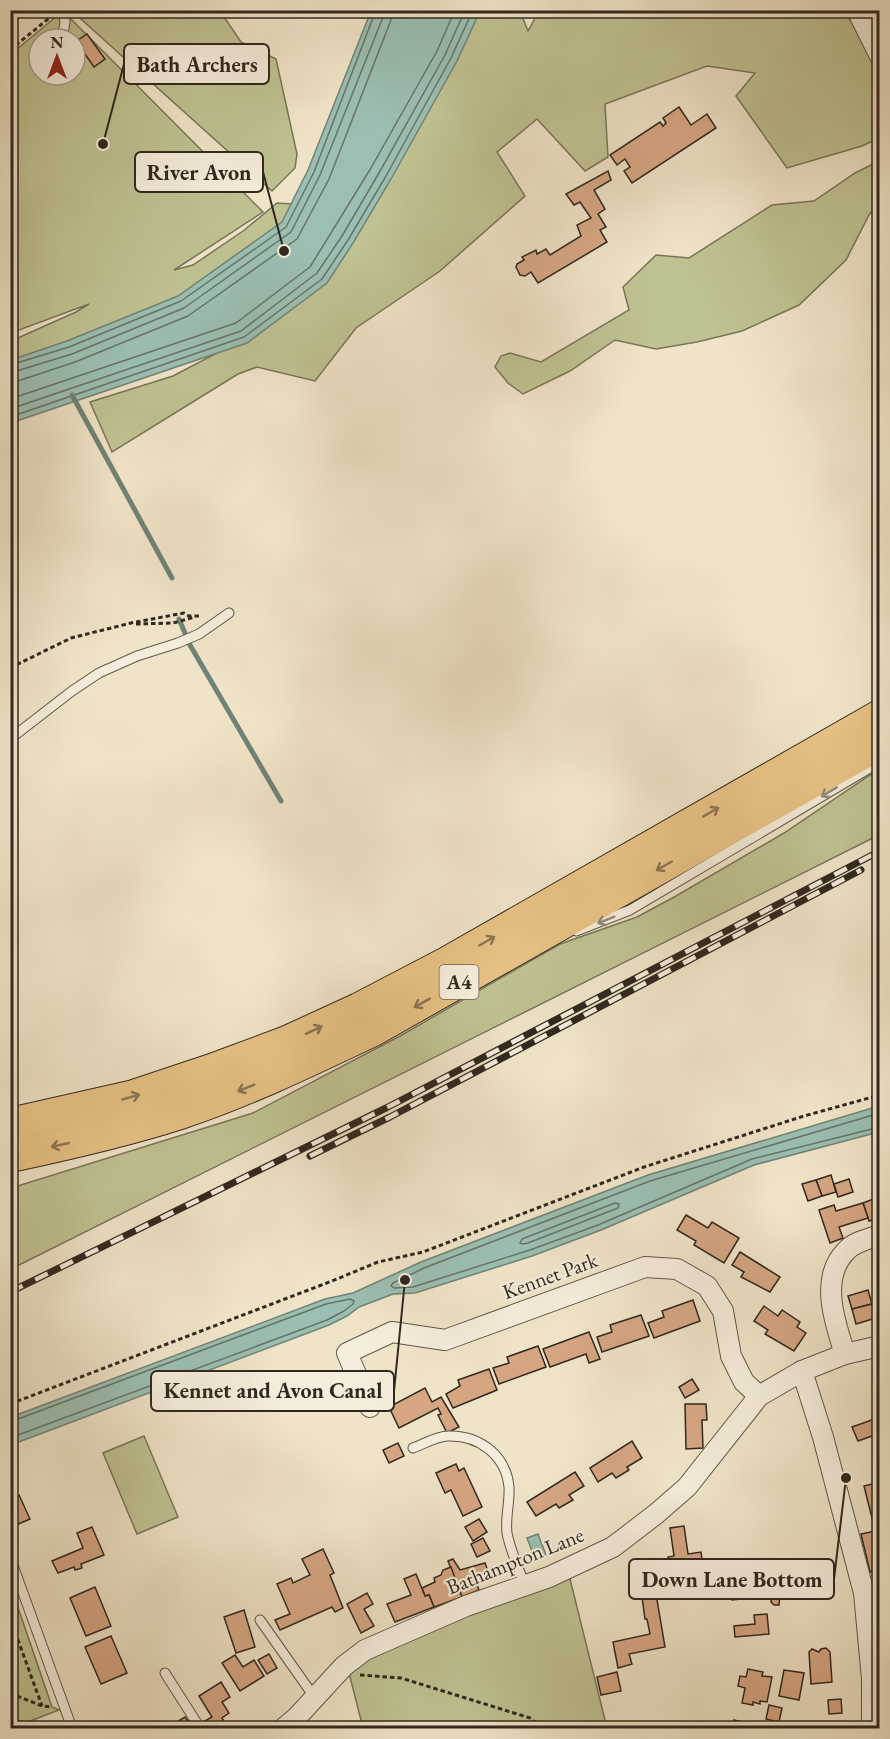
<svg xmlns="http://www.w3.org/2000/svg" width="890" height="1739" viewBox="0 0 890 1739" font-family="'EB Garamond',serif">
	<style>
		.green { fill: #c0c292; stroke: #787558; stroke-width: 1.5; fill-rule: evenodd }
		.water { fill: #9bbfb2; stroke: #708377; stroke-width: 1.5 }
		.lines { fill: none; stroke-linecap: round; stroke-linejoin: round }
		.shore { stroke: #667468; stroke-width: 1.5 }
		.stream { stroke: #708377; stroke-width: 5 }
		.building { fill: #d6a683; stroke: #30281f; stroke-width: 1.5 }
		.service-casing { stroke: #605749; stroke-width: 11 }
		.minor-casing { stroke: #605749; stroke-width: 22 }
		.trunk-casing { stroke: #30281f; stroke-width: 34 }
		.path { stroke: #30281f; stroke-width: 3; stroke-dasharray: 4.5 3; stroke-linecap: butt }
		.service { stroke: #f5eddb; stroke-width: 9 }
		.minor { stroke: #f5eddb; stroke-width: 20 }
		.trunk { stroke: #e8c284; stroke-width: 32 }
		.rail-casing { stroke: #30281f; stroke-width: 7 }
		.rail { stroke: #f5eddb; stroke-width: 4.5; stroke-dasharray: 14; stroke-linecap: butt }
		.oneway { stroke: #928a7d }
		.oneway2 { stroke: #8c7552 }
		.labels { text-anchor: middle; stroke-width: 4.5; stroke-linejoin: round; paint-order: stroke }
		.shield { fill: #f5eddb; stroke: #6b6357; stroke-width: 1.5 }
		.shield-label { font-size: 20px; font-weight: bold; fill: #30281f }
		.street-label { font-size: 21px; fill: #30281f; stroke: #f5eddb }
		.leader { fill: none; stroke: #30281f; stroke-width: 2 }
		.callout-dot { fill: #30281f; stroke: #f5eddb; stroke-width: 2 }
		.callout { fill: #f5eddb; stroke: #30281f; stroke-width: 2 }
		.callout-label { font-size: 22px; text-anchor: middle; font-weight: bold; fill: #30281f }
	</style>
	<rect width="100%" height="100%" fill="#f0e4c8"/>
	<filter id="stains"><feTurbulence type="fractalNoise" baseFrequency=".00333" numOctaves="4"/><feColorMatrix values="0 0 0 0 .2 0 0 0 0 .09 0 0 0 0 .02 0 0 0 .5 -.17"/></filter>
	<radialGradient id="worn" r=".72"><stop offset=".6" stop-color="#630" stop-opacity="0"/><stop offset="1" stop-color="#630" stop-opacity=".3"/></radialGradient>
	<g class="green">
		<path d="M63 11 263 212 174 270 193 265 243 231 277 203 307 205 251 270 11 374V341L76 312 89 304 11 333V54ZM39 39H75V75H39Z"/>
		<polygon points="72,11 220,11 241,42 276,59 297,154 295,168 272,191"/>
		<polygon points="465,11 520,11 528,31 539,11 845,11 874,62 879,77 879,138 862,146 787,168 736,96 755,73 707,66 605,104 608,157 585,171 537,119 497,152 525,196 440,271 356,328 315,381 257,367 238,374 112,452 90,402 173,376 238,342"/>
		<polygon points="879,161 879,203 869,215 846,260 799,305 742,331 697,342 656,349 615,340 570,371 523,394 508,383 495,367 501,356 510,353 541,362 629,310 623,287 656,255 689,258 772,205 814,201 855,173"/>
		<polygon points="879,769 879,835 11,1269 11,1188 253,1113 400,1036 560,944 637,917 676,896 784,833"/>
		<polygon points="144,1436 178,1517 137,1534 103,1453"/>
		<polygon points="569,1575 607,1728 363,1728 349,1673 380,1650"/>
		<polygon points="11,1587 52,1707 59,1710 25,1723 11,1717"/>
		<polygon points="879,1593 879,1647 873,1595"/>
	</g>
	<g class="water">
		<polygon points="371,11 480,11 457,61 391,179 353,243 327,283 247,343 11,423 11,360 67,341 178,296 282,222 308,170"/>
		<polygon points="879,1106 879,1132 754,1165 601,1230 532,1256 415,1293 393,1294 359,1307 347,1316 329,1325 11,1445 11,1417 325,1299 353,1293 421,1262 648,1175"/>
		<polygon points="538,1534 546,1555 535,1559 527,1538"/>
	</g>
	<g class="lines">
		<g class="shore">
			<polyline points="10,365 69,347 181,301 286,227 314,172 376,10"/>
			<polyline points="10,373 72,354 184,308 291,232 320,175 383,17 384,10"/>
			<polyline points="10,382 18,381 75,362 188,316 297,239 329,179 391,20 393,10"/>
			<polyline points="10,399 236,323 310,267 371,168 437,51 455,10"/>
			<polyline points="10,409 241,331 317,273 342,236 379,173 445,55 465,10"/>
			<polyline points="10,417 244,337 322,279 348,240 386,176 451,58 473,10"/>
			<polyline points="880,1113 650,1181 424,1268 393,1283 391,1286 394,1288 413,1287 530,1250 598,1225 752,1159 880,1127"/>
			<polygon points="615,1203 619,1204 618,1208 528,1243 523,1244 520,1243 522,1239"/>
			<polyline points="10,1422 326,1304 350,1299 354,1301 353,1304 344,1311 327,1320 10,1438"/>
		</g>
		<g class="stream">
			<polyline points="72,395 172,578"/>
			<polyline points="179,619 190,645 281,801"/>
		</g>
	</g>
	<g class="building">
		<polygon points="87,34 105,59 94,67 85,54 82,56 75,46 75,42"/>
		<polygon points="679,107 691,125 707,114 716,128 632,183 624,171 630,167 625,159 617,165 610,155 660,122 663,126 666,123 663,118"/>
		<polygon points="608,171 611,180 594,190 605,209 598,214 606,227 600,230 607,242 538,283 531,272 525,276 520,275 516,267 517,264 524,260 522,257 536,250 537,254 546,249 550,255 581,236 577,225 591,218 580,202 574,205 566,194"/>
		<polygon points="831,1175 836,1192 822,1196 816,1180"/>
		<polygon points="849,1179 853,1192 838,1197 834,1184"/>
		<polygon points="816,1180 822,1196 808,1201 802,1184"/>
		<polygon points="876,1198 880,1218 869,1221 863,1203"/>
		<polygon points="863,1203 868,1218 839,1227 843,1238 830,1243 819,1210 834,1205 836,1211"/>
		<polygon points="686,1215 708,1228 712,1222 739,1238 724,1263 694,1245 696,1241 677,1230"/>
		<polygon points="740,1252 780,1277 770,1292 741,1277 744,1272 732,1265"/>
		<polygon points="868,1290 872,1304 852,1309 848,1296"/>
		<polygon points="693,1300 700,1321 654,1338 648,1323 664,1317 662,1311"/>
		<polygon points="872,1304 876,1318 856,1324 852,1309"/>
		<polygon points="764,1306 778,1316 782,1310 800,1322 797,1327 806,1333 794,1351 765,1334 768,1330 754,1321"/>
		<polygon points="641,1315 649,1336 602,1352 597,1337 612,1332 610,1325"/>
		<polygon points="589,1332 600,1359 589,1363 586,1354 550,1367 543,1349"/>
		<polygon points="538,1346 546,1367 499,1384 493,1368 509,1363 507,1357"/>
		<polygon points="489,1369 497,1390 453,1408 446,1394 460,1386 458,1380"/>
		<polygon points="692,1379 699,1390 685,1398 679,1387"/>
		<polygon points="425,1388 432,1402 441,1397 459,1427 447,1433 438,1415 441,1414 438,1408 399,1428 389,1407"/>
		<polygon points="685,1404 706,1404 707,1420 702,1420 703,1448 686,1449"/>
		<polygon points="880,1417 880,1455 872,1436 858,1441 852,1427"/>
		<polygon points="632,1441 642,1458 627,1467 629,1470 616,1478 612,1473 598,1482 590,1468"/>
		<polygon points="398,1443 404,1456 389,1463 383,1450"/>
		<polygon points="456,1464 459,1471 464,1468 482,1507 463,1516 451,1490 445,1493 436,1473"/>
		<polygon points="575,1472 584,1486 569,1495 573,1500 559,1508 556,1504 536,1516 527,1502"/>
		<polygon points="880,1482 880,1520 873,1522 864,1486"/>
		<polygon points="19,1495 30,1519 16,1525 10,1513 10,1499"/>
		<polygon points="479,1519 487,1532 473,1541 465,1527"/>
		<polygon points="684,1526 688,1554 701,1552 703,1566 693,1568 694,1570 670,1571 668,1557 674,1556 670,1528"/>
		<polygon points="92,1527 104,1555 81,1564 82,1568 75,1570 74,1567 58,1573 52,1561 83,1548 77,1533"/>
		<polygon points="880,1530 880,1569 870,1572 861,1534"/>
		<polygon points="483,1538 490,1551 477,1557 471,1544"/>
		<polygon points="323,1549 334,1573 330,1575 343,1608 335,1612 332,1607 280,1630 275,1620 290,1614 277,1584 291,1578 293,1583 310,1575 302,1559"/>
		<polygon points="453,1559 460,1570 485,1563 490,1577 476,1582 479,1590 462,1597 448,1561"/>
		<polygon points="451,1567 462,1597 434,1607 429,1595 425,1596 422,1588 435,1582 434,1578 441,1575 443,1570"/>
		<polygon points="769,1572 770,1575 782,1574 783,1594 780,1595 779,1605 774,1605 771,1602 771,1596 732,1600 729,1575"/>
		<polygon points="416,1574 425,1596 429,1595 434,1607 395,1622 387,1604 411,1595 404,1579"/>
		<polygon points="95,1587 111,1626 86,1636 70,1598"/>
		<polygon points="367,1593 373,1604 364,1609 374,1626 361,1633 347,1604"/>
		<polygon points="656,1594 665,1647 629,1654 632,1664 618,1668 613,1642 650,1634 647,1619 645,1619 642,1597"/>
		<polygon points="244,1610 255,1647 236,1653 224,1617"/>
		<polygon points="767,1614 769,1634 735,1637 734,1626 755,1624 754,1615"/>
		<polygon points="111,1636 127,1673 101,1684 85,1647"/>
		<polygon points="826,1648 830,1652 832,1682 811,1684 809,1652 812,1649 819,1652 821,1649"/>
		<polygon points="269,1654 277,1668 267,1674 258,1660"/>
		<polygon points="235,1655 243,1667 254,1660 264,1676 240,1691 222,1663"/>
		<polygon points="748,1669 763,1672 762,1676 772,1677 767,1702 760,1701 760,1704 753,1702 753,1705 742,1703 745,1688 738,1686 740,1676 746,1677"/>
		<polygon points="784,1670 804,1673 799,1700 779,1696"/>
		<polygon points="617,1672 621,1691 601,1695 597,1677"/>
		<polygon points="221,1682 230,1697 222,1702 229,1713 222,1718 228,1728 207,1728 203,1722 212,1717 199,1696"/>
		<polygon points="841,1699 842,1713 829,1714 828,1700"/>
		<polygon points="769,1705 782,1708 779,1722 766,1719"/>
		<polygon points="185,1717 193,1728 173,1728 176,1726 175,1723"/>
		<polygon points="734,1720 747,1723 746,1728 732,1728"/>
	</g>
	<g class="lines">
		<defs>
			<g id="service">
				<polyline points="62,39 65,22 63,10"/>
				<polyline points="10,739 72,691 99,673 137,656 178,643 199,634 229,613"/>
				<polyline points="576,931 630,910 880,762"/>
				<path d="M413 1448C424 1444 437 1436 448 1436 479 1435 506 1455 509 1487 510 1502 505 1518 507 1533 510 1550 519 1569 525 1586"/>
				<polyline points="10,1557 72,1728"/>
				<polyline points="260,1620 315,1698"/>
				<polyline points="165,1673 200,1728"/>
			</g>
			<g id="minor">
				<polyline points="857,10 880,56"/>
				<path d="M845 1354C835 1323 819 1278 846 1251 854 1242 868 1239 880 1235"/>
				<polyline points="802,1371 823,1437 864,1593 872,1679 872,1728"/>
				<polyline points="370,1407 347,1353 392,1332 445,1340 645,1267 677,1269 707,1286 723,1311 731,1356 744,1382 759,1396"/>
				<polyline points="284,1728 296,1718 344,1666 365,1650 466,1606 549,1577 613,1547 656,1514 687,1487 759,1396 802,1371 845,1354 880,1346"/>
			</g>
			<g id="trunk">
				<polyline points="10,1124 134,1096 212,1070 287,1042 359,1009 447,963 880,716"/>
				<path d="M10 1156C67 1144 124 1131 180 1113 246 1091 310 1060 373 1030L880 743"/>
			</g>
		</defs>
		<use href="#service" class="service-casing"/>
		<use href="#minor" class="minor-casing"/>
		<use href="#trunk" class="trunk-casing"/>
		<g class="path">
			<polyline points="10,50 53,15"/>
			<polyline points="136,624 173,623 195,617"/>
			<polyline points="10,668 71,638 131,623 184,613 189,616 200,616"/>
			<polyline points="10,1404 332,1281 378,1262 423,1252 644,1167 804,1116 880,1095"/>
			<polyline points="10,1618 42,1706"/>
			<polyline points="360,1675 401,1678 530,1718 542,1728"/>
			<polyline points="10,1693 42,1706 51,1707"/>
		</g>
		<use href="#service" class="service"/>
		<use href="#minor" class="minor"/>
		<use href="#trunk" class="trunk"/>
		<defs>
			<g id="rail">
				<polyline points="310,1156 390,1117 861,870"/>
				<polyline points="10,1292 386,1108 880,851"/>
			</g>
		</defs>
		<use href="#rail" class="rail-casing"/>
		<use href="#rail" class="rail"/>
	</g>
	<defs><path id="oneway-shaft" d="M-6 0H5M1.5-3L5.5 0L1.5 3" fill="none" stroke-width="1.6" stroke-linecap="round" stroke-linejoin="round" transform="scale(1.5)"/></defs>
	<g class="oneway">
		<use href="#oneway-shaft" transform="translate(829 792) rotate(149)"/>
		<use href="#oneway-shaft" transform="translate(606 920) rotate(158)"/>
	</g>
	<g class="oneway2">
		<use href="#oneway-shaft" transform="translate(711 812) rotate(-30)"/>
		<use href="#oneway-shaft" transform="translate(664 866) rotate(150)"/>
		<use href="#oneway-shaft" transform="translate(487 941) rotate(-30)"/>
		<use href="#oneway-shaft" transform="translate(422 1003) rotate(151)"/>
		<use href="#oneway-shaft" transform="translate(314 1030) rotate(-25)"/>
		<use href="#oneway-shaft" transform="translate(246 1088) rotate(158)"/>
		<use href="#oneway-shaft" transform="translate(131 1097) rotate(-16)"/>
		<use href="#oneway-shaft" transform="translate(60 1145) rotate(167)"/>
	</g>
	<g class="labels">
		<rect class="shield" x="439.5" y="965" width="39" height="34" rx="4.5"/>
		<g class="shield-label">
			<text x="459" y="989">A4</text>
		</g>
		<g class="street-label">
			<text transform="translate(550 1276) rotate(-20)" y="7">Kennet Park</text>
			<text transform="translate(515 1561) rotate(-22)" y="7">Bathampton Lane</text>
		</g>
	</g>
	<path class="leader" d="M103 144L124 64M284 251L263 172M405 1280L394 1391M846 1478L834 1579"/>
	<g class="callout-dot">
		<circle cx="103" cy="144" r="6"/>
		<circle cx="284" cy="251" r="6"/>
		<circle cx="405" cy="1280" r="6"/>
		<circle cx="846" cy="1478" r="6"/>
	</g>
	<g class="callout">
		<rect x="124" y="44" width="145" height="40" rx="6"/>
		<rect x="135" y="152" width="128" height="40" rx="6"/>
		<rect x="151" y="1371" width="243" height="40" rx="6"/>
		<rect x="629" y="1559" width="205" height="40" rx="6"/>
	</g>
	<g class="callout-label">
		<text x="197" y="72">Bath Archers</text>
		<text x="199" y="180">River Avon</text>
		<text x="273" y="1398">Kennet and Avon Canal</text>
		<text x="732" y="1587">Down Lane Bottom</text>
	</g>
	<rect width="890" height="1739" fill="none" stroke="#f0e4c8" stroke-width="36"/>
	<rect x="12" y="12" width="866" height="1715" fill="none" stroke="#30281f" stroke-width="3"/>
	<rect x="18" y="18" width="854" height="1703" fill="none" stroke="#30281f" stroke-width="1.5"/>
	<g transform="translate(57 57)"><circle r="28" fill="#f5eddb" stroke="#a69e90" stroke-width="1.5"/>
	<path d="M0-4.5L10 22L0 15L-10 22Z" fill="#8f2418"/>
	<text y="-9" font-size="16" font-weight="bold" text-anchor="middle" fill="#30281f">N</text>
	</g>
	<rect width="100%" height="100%" filter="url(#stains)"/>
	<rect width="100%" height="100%" fill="url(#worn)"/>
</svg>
